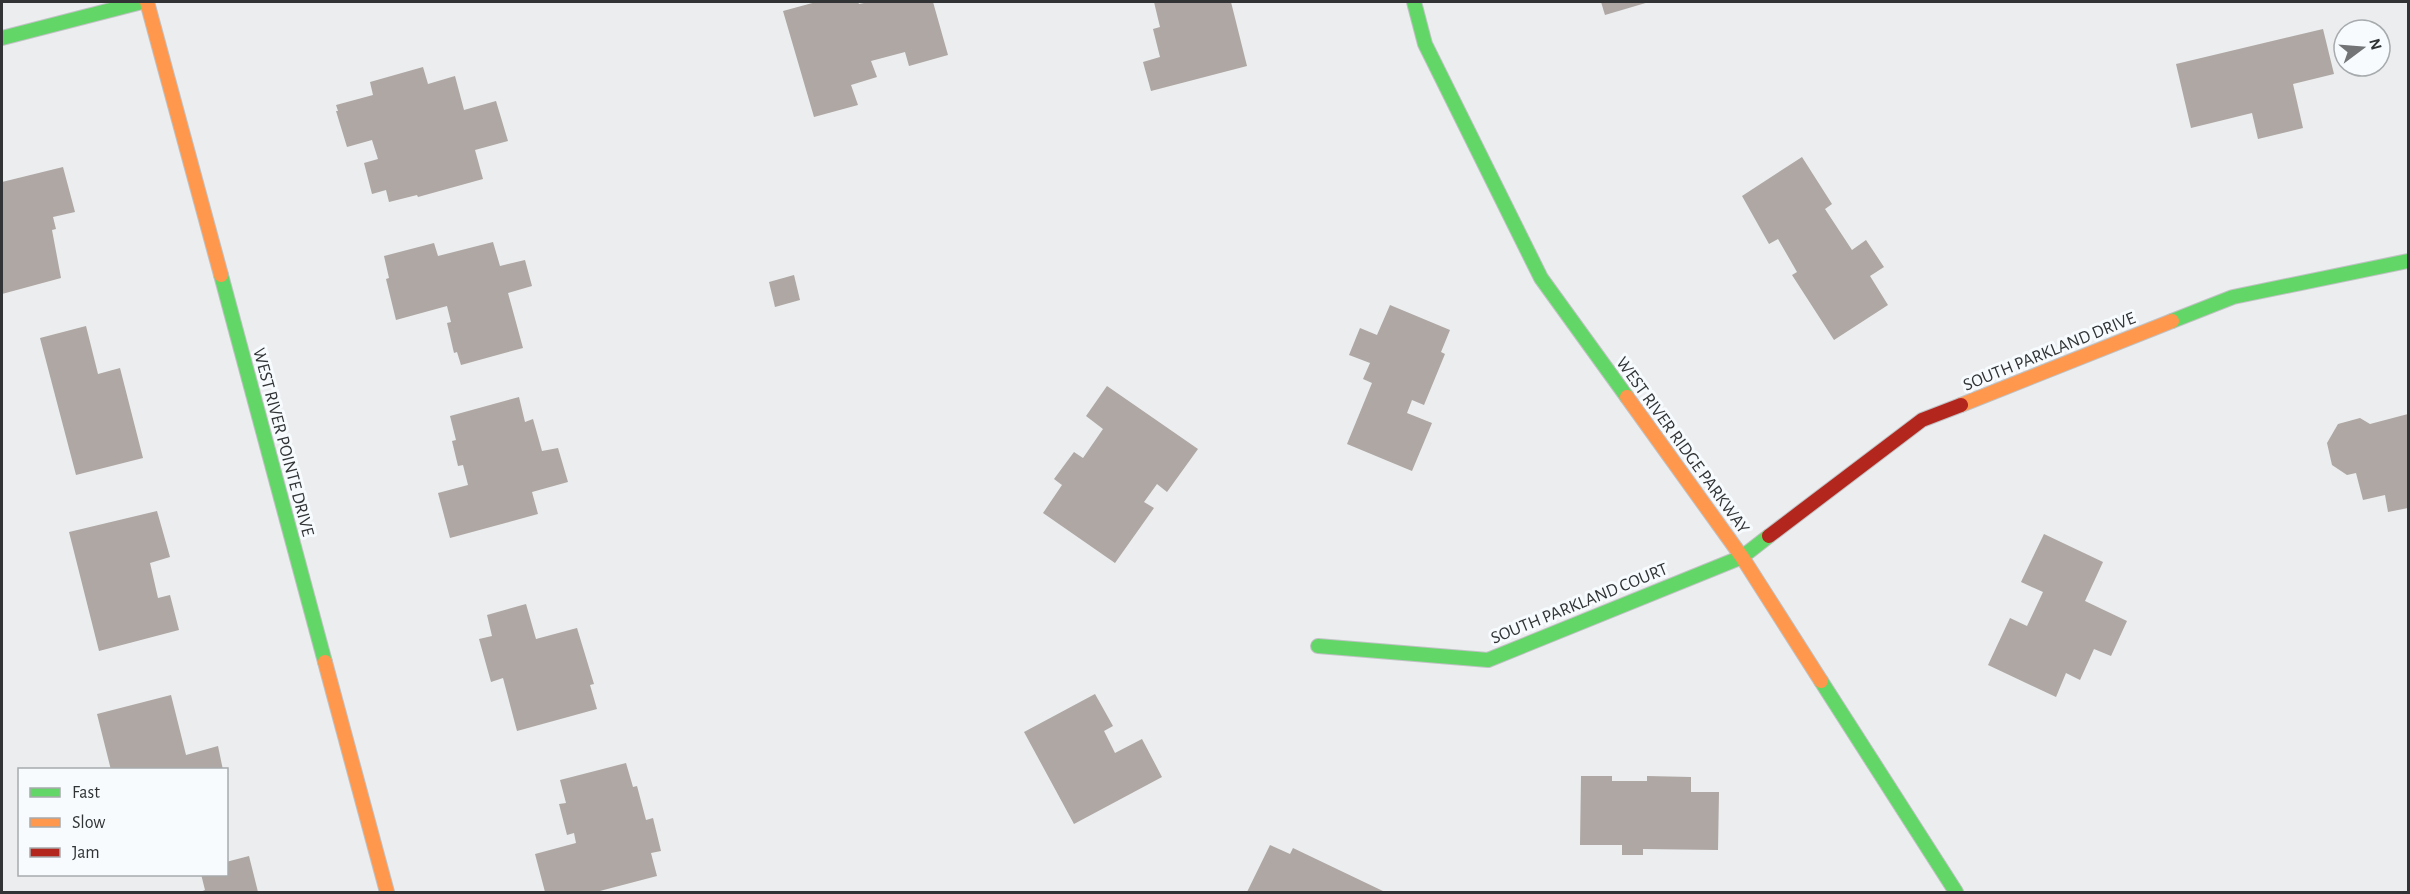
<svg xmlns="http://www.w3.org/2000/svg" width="2410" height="894" viewBox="0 0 2410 894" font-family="'Alegreya Sans',sans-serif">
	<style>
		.building { fill: #aea7a3 }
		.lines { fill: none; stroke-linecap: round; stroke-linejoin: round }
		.fast-casing { stroke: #c0c2c4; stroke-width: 16 }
		.slow-casing { stroke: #c0c2c4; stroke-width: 16 }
		.jam-casing { stroke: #c0c2c4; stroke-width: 16 }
		.fast { stroke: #63d668; stroke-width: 14 }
		.slow { stroke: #ff974d; stroke-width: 14 }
		.jam { stroke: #b3261e; stroke-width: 14 }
		.labels { text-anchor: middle; stroke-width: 6; stroke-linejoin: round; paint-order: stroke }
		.street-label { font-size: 18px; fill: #313334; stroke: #f7fbfe }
	</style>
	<rect width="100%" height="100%" fill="#ebedef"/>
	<g class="building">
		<polygon points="816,2 858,2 859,4 869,2 933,2 948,55 909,66 905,52 871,61 877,77 851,85 858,105 814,117 783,11"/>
		<polygon points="1154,2 1231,2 1247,66 1151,91 1143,62 1160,57 1153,29 1160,27"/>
		<polygon points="1601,2 1649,2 1605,15"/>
		<polygon points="2323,29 2334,74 2293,84 2303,128 2258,139 2252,113 2191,128 2176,64"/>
		<polygon points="423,67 428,84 455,76 464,110 496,101 508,141 475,150 483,179 418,197 417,195 389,202 386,190 372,194 364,163 378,159 372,140 347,147 336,111 338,111 336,105 373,95 370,82"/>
		<polygon points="1802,157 1832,204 1825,209 1852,250 1866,240 1884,267 1870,276 1888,305 1834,340 1792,275 1797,272 1778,239 1769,244 1742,196"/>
		<polygon points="63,167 75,212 53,217 56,229 52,230 61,278 2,294 2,182"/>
		<polygon points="493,242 500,266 525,260 532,286 508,293 523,348 461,365 457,352 454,353 447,323 451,322 447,306 396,320 386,279 389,278 384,256 434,243 438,256"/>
		<polygon points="794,275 800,300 775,307 769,282"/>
		<polygon points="1390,305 1450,330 1441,352 1445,354 1424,405 1412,400 1407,413 1432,423 1412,471 1347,444 1372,383 1363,379 1370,363 1349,355 1360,328 1377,335"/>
		<polygon points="86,326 98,374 120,368 143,458 76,475 40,338"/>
		<polygon points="1107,386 1198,449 1167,492 1157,484 1144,502 1154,508 1115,563 1043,513 1062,485 1054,479 1074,452 1083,458 1103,429 1086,416"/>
		<polygon points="519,397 525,422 533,419 542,451 558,448 568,482 532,492 538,514 450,538 438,493 468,485 463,465 458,466 452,441 456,440 450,416"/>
		<polygon points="2408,414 2408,508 2388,512 2385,495 2363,500 2356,473 2347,475 2332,465 2327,443 2338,424 2360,418 2370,424"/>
		<polygon points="157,511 170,557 150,563 158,598 170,595 179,630 99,651 69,532"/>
		<polygon points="2044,534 2103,562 2085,601 2127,621 2111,656 2094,649 2080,680 2066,673 2056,697 1988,665 2010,618 2027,626 2043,592 2021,582"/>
		<polygon points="526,604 536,639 577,628 594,684 590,685 597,709 517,731 503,678 491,682 479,639 492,636 487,615"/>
		<polygon points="1095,694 1113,726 1104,731 1115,753 1142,739 1162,777 1074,824 1024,732"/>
		<polygon points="171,695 186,755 218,746 223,770 111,770 97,714"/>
		<polygon points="626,763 633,787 637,786 646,820 653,818 661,851 651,853 657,876 596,892 545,892 535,854 576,843 574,833 567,835 559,804 566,803 560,780"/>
		<polygon points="1581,776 1612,776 1612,781 1647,781 1647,776 1691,777 1691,792 1719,792 1718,850 1643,849 1643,855 1622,855 1622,845 1580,845"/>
		<polygon points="1270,845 1290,854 1293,848 1385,892 1247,892"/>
		<polygon points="249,856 258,892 200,892 205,890 201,874 226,874 226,862"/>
	</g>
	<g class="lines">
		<defs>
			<g id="fast">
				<polyline points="1414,2 1425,44 1541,278 1627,397"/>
				<polyline points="2,38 142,2"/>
				<polyline points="221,275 325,662"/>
				<polyline points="2172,321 2233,297 2408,261"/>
				<polyline points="1318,646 1488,660 1742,557 1769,536"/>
				<polyline points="1821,681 1956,892"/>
			</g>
			<g id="slow">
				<polyline points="147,2 221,275"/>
				<polyline points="1627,397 1742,557 1821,681"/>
				<polyline points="1961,405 2172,321"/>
				<polyline points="325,662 387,892"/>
			</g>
			<polyline id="jam" points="1769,536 1922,420 1961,405"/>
		</defs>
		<use href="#fast" class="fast-casing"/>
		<use href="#slow" class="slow-casing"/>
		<use href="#jam" class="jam-casing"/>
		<use href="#fast" class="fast"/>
		<use href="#slow" class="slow"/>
		<use href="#jam" class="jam"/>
	</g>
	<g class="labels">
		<g class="street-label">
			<text transform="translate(2049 351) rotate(-22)" y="6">SOUTH PARKLAND DRIVE</text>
			<text transform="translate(284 442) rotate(75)" y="6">WEST RIVER POINTE DRIVE</text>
			<text transform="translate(1683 445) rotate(54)" y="6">WEST RIVER RIDGE PARKWAY</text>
			<text transform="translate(1579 603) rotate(-22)" y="6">SOUTH PARKLAND COURT</text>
		</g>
	</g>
	<rect width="2410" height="894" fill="none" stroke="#313334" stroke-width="6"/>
	<rect x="18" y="768" width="210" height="108" fill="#f7fbfe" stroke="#a8abad" stroke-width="1.5"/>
	<rect x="30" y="788" width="30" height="9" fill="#63d668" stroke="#a8abad" stroke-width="1.5"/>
	<text x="72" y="798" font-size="18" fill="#313334">Fast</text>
	<rect x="30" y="818" width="30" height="9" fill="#ff974d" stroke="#a8abad" stroke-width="1.5"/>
	<text x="72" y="828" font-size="18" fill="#313334">Slow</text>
	<rect x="30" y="848" width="30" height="9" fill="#b3261e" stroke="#a8abad" stroke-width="1.5"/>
	<text x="72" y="858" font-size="18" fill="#313334">Jam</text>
	<g transform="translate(2362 48) rotate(74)"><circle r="28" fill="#f7fbfe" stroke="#a8abad" stroke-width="1.5"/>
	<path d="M0-4.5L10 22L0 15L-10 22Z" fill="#727475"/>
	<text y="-9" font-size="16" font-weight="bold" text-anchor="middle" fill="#313334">N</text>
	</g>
</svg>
